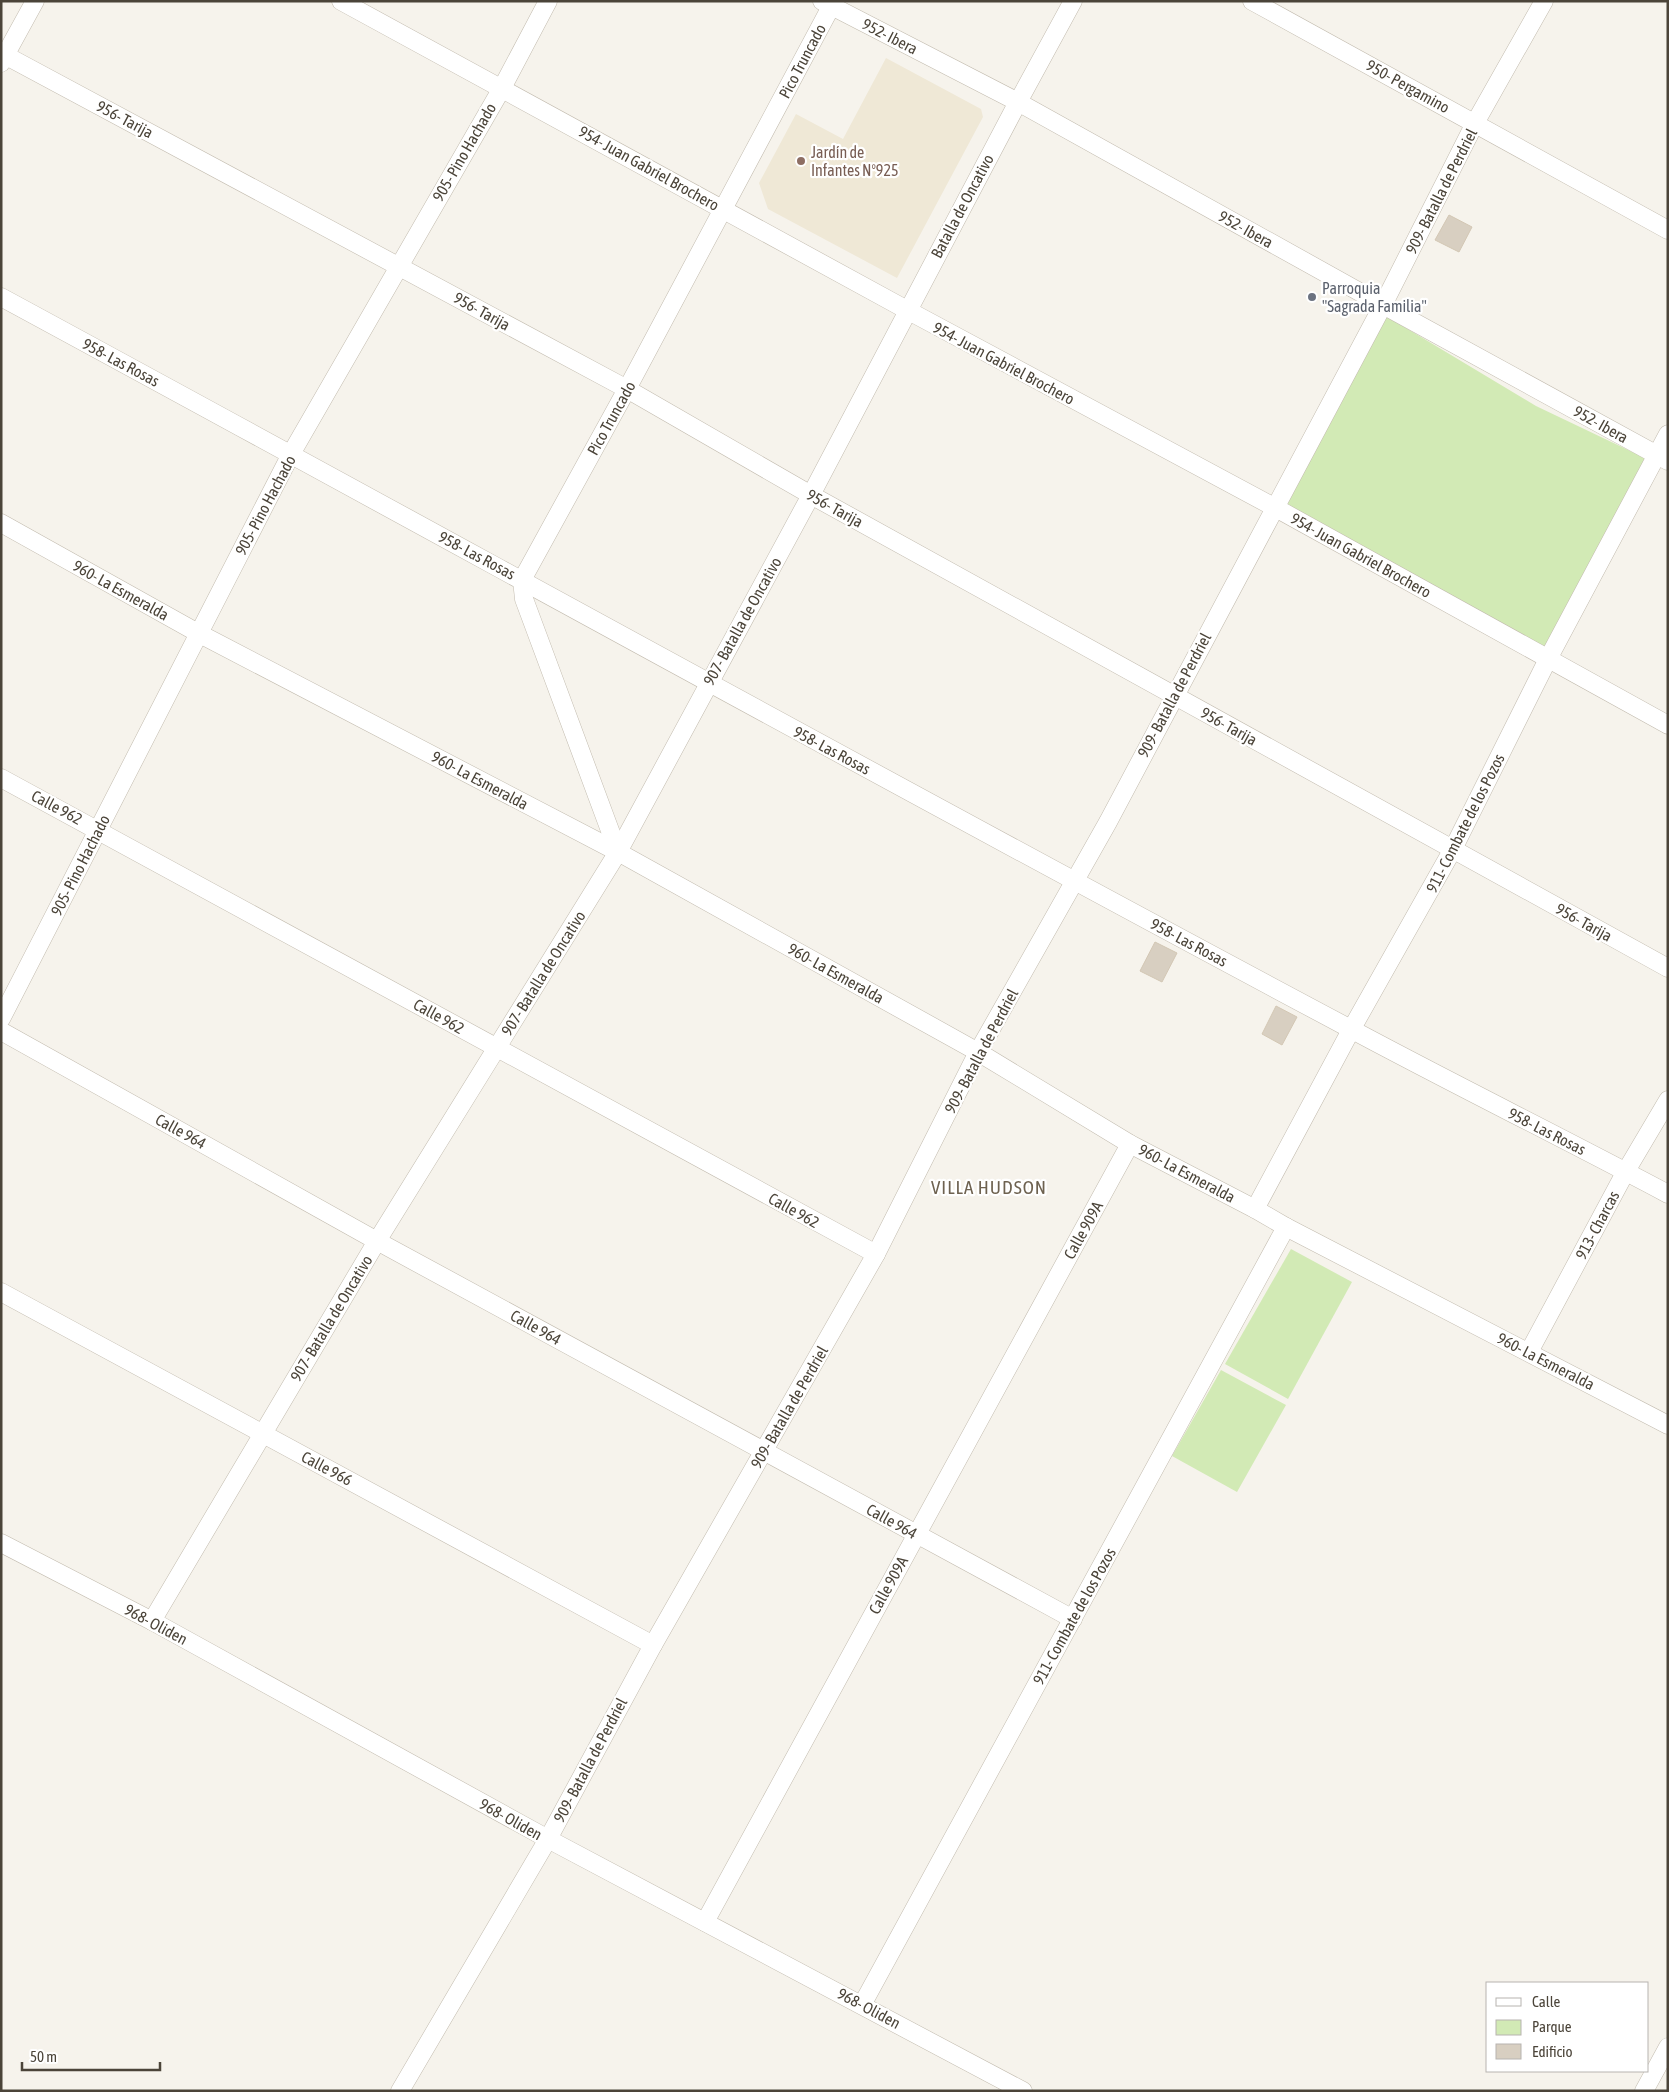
<svg xmlns="http://www.w3.org/2000/svg" width="1669" height="2092" viewBox="0 0 1669 2092" font-family="'Asap Condensed',sans-serif">
	<style>
		.education { fill: #efe8d6 }
		.green { fill: #d2eab5 }
		.building { fill: #d8cfc1; stroke: #d3c7b4 }
		.lines { fill: none; stroke-linecap: round; stroke-linejoin: round }
		.minor-casing { stroke: #c2bbae; stroke-width: 19 }
		.minor { stroke: #fff; stroke-width: 18 }
		.education-dot { fill: #8d6e63; stroke: #fff; stroke-width: 2 }
		.worship-dot { fill: #6b7280; stroke: #fff; stroke-width: 2 }
		.labels { text-anchor: middle; stroke-width: 4.5; stroke-linejoin: round; paint-order: stroke }
		.street-label { font-size: 16px; fill: #4b4439; stroke: #fff }
		.education-label { font-size: 16px; fill: #785e54; stroke: #fff; text-anchor: start }
		.worship-label { font-size: 16px; fill: #5b616d; stroke: #fff; text-anchor: start }
		.quarter-label { font-size: 19px; letter-spacing: 1px; fill: #6e6250; stroke: #fff }
	</style>
	<rect width="100%" height="100%" fill="#f6f3ec"/>
	<polygon class="education" points="886,58 981,109 983,117 897,278 768,209 759,183 796,114 843,139"/>
	<g class="green">
		<polygon points="1386,316 1536,406 1645,458 1544,649 1283,505"/>
		<polygon points="1291,1249 1352,1282 1288,1399 1225,1364"/>
		<polygon points="1221,1370 1286,1405 1237,1492 1172,1456"/>
	</g>
	<g class="building">
		<polygon points="1449,215 1472,227 1459,252 1435,240"/>
		<polygon points="1155,942 1177,953 1162,982 1140,971"/>
		<polygon points="1276,1006 1297,1017 1282,1045 1262,1034"/>
	</g>
	<g class="lines">
		<defs>
			<g id="minor">
				<polyline points="341,1 907,310 1274,507 1668,725"/>
				<polyline points="822,1 1018,102 1383,305 1668,461"/>
				<polyline points="1252,1 1668,230"/>
				<polyline points="1,53 627,389 811,495 1668,968"/>
				<polyline points="1,63 35,1"/>
				<path d="M1 297C450 540 897 788 1347 1027 1453 1084 1561 1137 1668 1194"/>
				<polyline points="1,523 198,633 618,852 978,1052 1130,1144 1255,1209 1286,1227 1668,1425"/>
				<polyline points="1,778 876,1254"/>
				<polyline points="618,852 524,599 522,580 627,389 834,1"/>
				<polyline points="1,1019 291,454 502,88 548,1"/>
				<polyline points="1,1031 377,1241 1073,1619"/>
				<polyline points="1255,1209 1351,1030 1453,849 1548,659 1668,434"/>
				<polyline points="1,1292 653,1645"/>
				<polyline points="1529,1352 1626,1171 1668,1100"/>
				<polyline points="1,1543 152,1621 548,1839 1023,2091"/>
				<polyline points="152,1621 377,1241 618,852 811,495 1018,102 1073,1"/>
				<polyline points="705,1922 1130,1144"/>
				<polyline points="862,2005 1286,1227"/>
				<polyline points="400,2091 548,1839 653,1645 876,1254 978,1052 1108,822 1383,305 1475,123 1544,1"/>
				<polyline points="1644,2091 1668,2047"/>
			</g>
		</defs>
		<use href="#minor" class="minor-casing"/>
		<use href="#minor" class="minor"/>
	</g>
	<circle class="education-dot" cx="801" cy="161" r="5"/>
	<circle class="worship-dot" cx="1312" cy="297" r="5"/>
	<g class="labels">
		<g class="street-label">
			<text transform="translate(890 36) rotate(27)" y="6">952- Ibera</text>
			<text transform="translate(802 61) rotate(-62)" y="6">Pico Truncado</text>
			<text transform="translate(1408 86) rotate(29)" y="6">950- Pergamino</text>
			<text transform="translate(125 119) rotate(28)" y="6">956- Tarija</text>
			<text transform="translate(464 152) rotate(-60)" y="6">905- Pino Hachado</text>
			<text transform="translate(649 168) rotate(29)" y="6">954- Juan Gabriel Brochero</text>
			<text transform="translate(1441 191) rotate(-63)" y="6">909- Batalla de Perdriel</text>
			<text transform="translate(962 206) rotate(-62)" y="6">Batalla de Oncativo</text>
			<text transform="translate(1246 229) rotate(29)" y="6">952- Ibera</text>
			<text transform="translate(482 311) rotate(29)" y="6">956- Tarija</text>
			<text transform="translate(121 362) rotate(28)" y="6">958- Las Rosas</text>
			<text transform="translate(1004 363) rotate(28)" y="6">954- Juan Gabriel Brochero</text>
			<text transform="translate(611 418) rotate(-61)" y="6">Pico Truncado</text>
			<text transform="translate(1601 424) rotate(29)" y="6">952- Ibera</text>
			<text transform="translate(265 505) rotate(-62)" y="6">905- Pino Hachado</text>
			<text transform="translate(835 508) rotate(29)" y="6">956- Tarija</text>
			<text transform="translate(477 555) rotate(28)" y="6">958- Las Rosas</text>
			<text transform="translate(1361 555) rotate(29)" y="6">954- Juan Gabriel Brochero</text>
			<text transform="translate(121 590) rotate(29)" y="6">960- La Esmeralda</text>
			<text transform="translate(742 621) rotate(-61)" y="6">907- Batalla de Oncativo</text>
			<text transform="translate(1174 695) rotate(-62)" y="6">909- Batalla de Perdriel</text>
			<text transform="translate(1229 726) rotate(29)" y="6">956- Tarija</text>
			<text transform="translate(832 750) rotate(28)" y="6">958- Las Rosas</text>
			<text transform="translate(480 780) rotate(28)" y="6">960- La Esmeralda</text>
			<text transform="translate(57 807) rotate(28)" y="6">Calle 962</text>
			<text transform="translate(1465 823) rotate(-63)" y="6">911- Combate de los Pozos</text>
			<text transform="translate(80 865) rotate(-63)" y="6">905- Pino Hachado</text>
			<text transform="translate(1584 922) rotate(29)" y="6">956- Tarija</text>
			<text transform="translate(1189 942) rotate(28)" y="6">958- Las Rosas</text>
			<text transform="translate(543 973) rotate(-58)" y="6">907- Batalla de Oncativo</text>
			<text transform="translate(836 973) rotate(29)" y="6">960- La Esmeralda</text>
			<text transform="translate(439 1016) rotate(29)" y="6">Calle 962</text>
			<text transform="translate(981 1051) rotate(-62)" y="6">909- Batalla de Perdriel</text>
			<text transform="translate(181 1131) rotate(29)" y="6">Calle 964</text>
			<text transform="translate(1547 1131) rotate(27)" y="6">958- Las Rosas</text>
			<text transform="translate(1187 1173) rotate(28)" y="6">960- La Esmeralda</text>
			<text transform="translate(794 1210) rotate(29)" y="6">Calle 962</text>
			<text transform="translate(1597 1225) rotate(-62)" y="6">913- Charcas</text>
			<text transform="translate(1083 1230) rotate(-61)" y="6">Calle 909A</text>
			<text transform="translate(331 1318) rotate(-59)" y="6">907- Batalla de Oncativo</text>
			<text transform="translate(536 1327) rotate(29)" y="6">Calle 964</text>
			<text transform="translate(1546 1361) rotate(27)" y="6">960- La Esmeralda</text>
			<text transform="translate(789 1407) rotate(-60)" y="6">909- Batalla de Perdriel</text>
			<text transform="translate(327 1468) rotate(28)" y="6">Calle 966</text>
			<text transform="translate(892 1521) rotate(29)" y="6">Calle 964</text>
			<text transform="translate(888 1585) rotate(-61)" y="6">Calle 909A</text>
			<text transform="translate(1074 1616) rotate(-61)" y="6">911- Combate de los Pozos</text>
			<text transform="translate(156 1624) rotate(28)" y="6">968- Oliden</text>
			<text transform="translate(590 1760) rotate(-62)" y="6">909- Batalla de Perdriel</text>
			<text transform="translate(511 1819) rotate(29)" y="6">968- Oliden</text>
			<text transform="translate(869 2008) rotate(28)" y="6">968- Oliden</text>
		</g>
		<g class="education-label">
			<text x="811" y="158">Jardín de<tspan x="811" dy="18">Infantes N°925</tspan></text>
		</g>
		<g class="worship-label">
			<text x="1322" y="294">Parroquia<tspan x="1322" dy="18">"Sagrada Familia"</tspan></text>
		</g>
		<g class="quarter-label">
			<text x="989" y="1194">VILLA HUDSON</text>
		</g>
	</g>
	<rect width="1669" height="2092" fill="none" stroke="#4b4439" stroke-width="5"/>
	<rect x="1486" y="1982" width="162" height="90" fill="#ffffff" stroke="#b7b4b0"/>
	<rect x="1496" y="1998" width="25" height="8" fill="#ffffff" stroke="#b7b4b0"/>
	<text x="1532" y="2007" font-size="15" fill="#4b4439">Calle</text>
	<rect x="1496" y="2020" width="25" height="15" fill="#d2eab5" stroke="#b7b4b0"/>
	<text x="1532" y="2032" font-size="15" fill="#4b4439">Parque</text>
	<rect x="1496" y="2044" width="25" height="15" fill="#d8cfc1" stroke="#b7b4b0"/>
	<text x="1532" y="2057" font-size="15" fill="#4b4439">Edificio</text>
	<path d="M22 2062v8h138v-8" fill="none" stroke="#4b4439" stroke-width="2.5"/>
	<text x="30" y="2062" font-size="15" fill="#4b4439" stroke="#ffffff" stroke-width="4" paint-order="stroke">50 m</text>
</svg>
